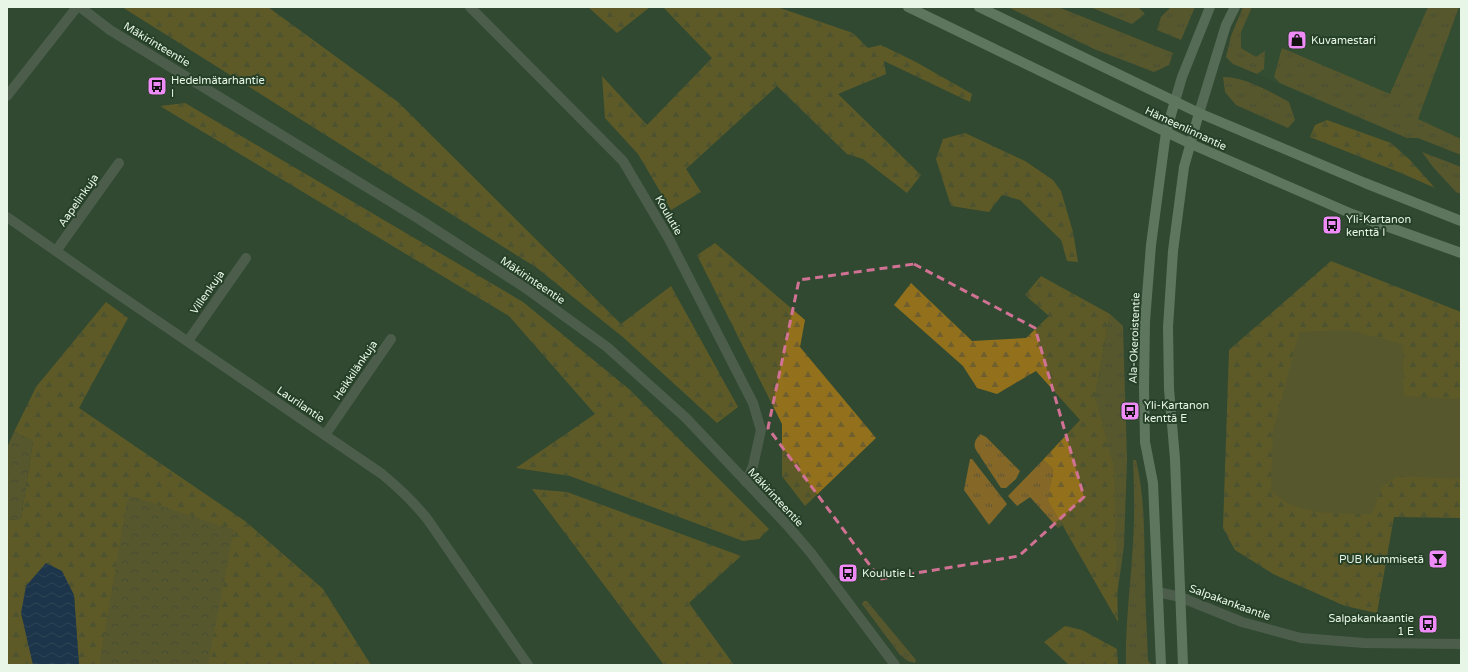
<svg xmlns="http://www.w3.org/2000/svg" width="1468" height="672" viewBox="0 0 1468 672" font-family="'Varela Round',sans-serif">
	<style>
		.built { fill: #345234 }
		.grass { fill: url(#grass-tufts) }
		.forest { fill: url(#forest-firs) }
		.park { fill: url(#park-crowns) }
		.garden { fill: #856828 }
		.water { fill: url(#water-waves) }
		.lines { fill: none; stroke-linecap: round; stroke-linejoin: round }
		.minor { stroke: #6d796c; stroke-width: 10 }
		.tertiary { stroke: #6d796c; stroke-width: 10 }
		.secondary { stroke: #849683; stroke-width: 10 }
		.primary { stroke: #95ad95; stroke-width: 10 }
		.marked { fill: none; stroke: #d17193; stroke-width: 3; stroke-dasharray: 8 5; stroke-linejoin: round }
		.labels { text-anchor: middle; stroke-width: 4; stroke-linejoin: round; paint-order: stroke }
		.poi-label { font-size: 11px; fill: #e7f6e6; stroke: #263f27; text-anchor: start }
		.street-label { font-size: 11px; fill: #e7f6e6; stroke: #263f27 }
	</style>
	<defs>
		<pattern id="grass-tufts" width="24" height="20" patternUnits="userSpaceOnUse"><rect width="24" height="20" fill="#856828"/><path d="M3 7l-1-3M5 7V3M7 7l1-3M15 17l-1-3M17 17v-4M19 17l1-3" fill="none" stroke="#5f5639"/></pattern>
		<pattern id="forest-firs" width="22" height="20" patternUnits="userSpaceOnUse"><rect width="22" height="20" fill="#93701c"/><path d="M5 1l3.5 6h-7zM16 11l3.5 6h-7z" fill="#705f2e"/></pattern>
		<pattern id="park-crowns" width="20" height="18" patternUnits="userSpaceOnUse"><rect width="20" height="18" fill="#856828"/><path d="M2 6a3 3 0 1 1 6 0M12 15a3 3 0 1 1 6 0" fill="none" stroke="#5f5639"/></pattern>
		<pattern id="water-waves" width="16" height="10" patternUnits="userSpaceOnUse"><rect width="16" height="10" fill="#061e68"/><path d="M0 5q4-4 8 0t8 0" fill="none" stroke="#2a3f7e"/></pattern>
	</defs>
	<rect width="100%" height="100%" fill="#314931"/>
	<polygon class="built" points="1243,7 1461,7 1461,155 1418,138 1407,138 1233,64 1226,57 1231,36"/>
	<g class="grass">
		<polygon points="1008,7 1058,7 1173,53 1169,65 1154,72 1094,49"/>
		<polygon points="1090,7 1138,7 1145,14 1132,24"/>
		<polygon points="1171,7 1195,7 1181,40 1157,30 1161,17"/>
		<polygon points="1243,7 1252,7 1241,32 1241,48 1256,57 1265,51 1264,69 1257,74 1233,64 1226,57 1231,36"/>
		<polygon points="1428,7 1459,7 1418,119 1461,139 1461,155 1418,138 1407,138 1280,83 1274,77 1282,48 1390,94"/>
		<path d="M1223 77C1245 77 1271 92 1289 102L1295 120 1288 128 1236 105 1225 92Z"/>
		<polygon points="1422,152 1461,167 1461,194 1456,192 1433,167"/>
		<polygon points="1110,314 1123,326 1127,459 1124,546 1117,596 1114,491 1095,397"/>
		<path d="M980 434 986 437 1020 471 1016 479 1006 488H1001L976 450C973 444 975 440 980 434Z"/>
		<polygon points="970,459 972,459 1007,504 989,525 964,490"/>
		<polygon points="1043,460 1052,468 1053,472 1049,500 1063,525 1058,528 1030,497 1017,506 1008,496"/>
		<path d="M1133 460H1136C1145 497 1144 535 1145 573 1145 602 1147 632 1148 661L1152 665H1126C1125 624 1131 583 1133 542 1135 515 1134 487 1133 460Z"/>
		<polygon points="864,601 867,601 916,660 915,663 908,661 900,655 862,604"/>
	</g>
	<g class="forest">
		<polygon points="122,7 268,7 398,102 621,324 671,286 738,407 717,423 624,338 537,268"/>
		<polygon points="588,7 650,7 617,33"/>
		<polygon points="663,7 777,7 853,33 868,48 881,45 916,62 972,94 970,102 884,61 886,74 838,94 921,175 907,193 863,159 847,154 777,86 686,169 701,192 671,210 638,154 605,118 602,76 647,125 712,58"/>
		<polygon points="185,103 523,302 630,390 769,529 759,539 743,541 570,476 516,468 595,414 509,316 160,106"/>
		<polygon points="1327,120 1391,143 1410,160 1435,188 1401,173 1310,137 1315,125"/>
		<polygon points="965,133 1025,161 1053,180 1061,191 1073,232 1078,262 1067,261 1061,240 1020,200 1002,195 989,212 951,206 936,159 943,139"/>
		<polygon points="715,243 805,320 800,347 876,438 805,506 782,476 782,424 697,255"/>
		<polygon points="1331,261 1461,312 1461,518 1394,517 1377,613 1345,606 1273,574 1235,550 1223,528 1229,350"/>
		<polygon points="1041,276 1110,314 1095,397 1114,468 1118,622 1048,500 1053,472 1052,468 1043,460 1080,420 1036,371 997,394 977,388 963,366 894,305 911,283 972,341 1026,338 1049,316 1025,295"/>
		<polygon points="106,302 128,318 79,408 245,521 323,589 371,665 79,665 74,595 33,665 7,665 7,520 21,519 33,441 14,432 36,387"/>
		<polygon points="532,489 567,492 741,556 689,603 734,665 664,665"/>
		<polygon points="1065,626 1082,630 1117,649 1118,665 1069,665 1044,642"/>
	</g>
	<g class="park">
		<polygon points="14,432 33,441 21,519 7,520 7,448"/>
		<polygon points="128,495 234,530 208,665 99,665"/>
	</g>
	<path class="garden" d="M1348 330 1403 344 1404 396 1461 399V479L1398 476 1382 487 1372 514C1345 514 1317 515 1291 505 1284 502 1277 495 1271 491L1273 431 1299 332Z"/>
	<polygon class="water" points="46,563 62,571 74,595 79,665 33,665 21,613 26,586"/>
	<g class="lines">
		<g class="minor">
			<polyline points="470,7 623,161 669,239 753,403 761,430 753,466 746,482"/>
			<polyline points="7,96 77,7"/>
			<path d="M7 217 109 288 382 474C400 489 414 502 428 520L528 665"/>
			<polyline points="56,251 119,163"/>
			<polyline points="188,341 246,258"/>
			<polyline points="325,435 391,339"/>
		</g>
		<g class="tertiary">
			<polyline points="80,7 110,30 419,219 524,287 607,347 686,418 787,525 811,553 895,665"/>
			<polyline points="1158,592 1180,597 1242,622 1301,638 1364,643 1461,644"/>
		</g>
		<g class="secondary">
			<polyline points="1175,101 1182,77 1210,7"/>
			<polyline points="1199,113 1226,25 1235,7"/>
		</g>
		<g class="primary">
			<polyline points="908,7 1191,144 1352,214 1461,253"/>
			<polyline points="979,7 1199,113 1365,183 1461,221"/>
			<polyline points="1161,665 1153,483 1145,442 1144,388 1145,321 1151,245 1166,132 1175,101"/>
			<polyline points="1183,665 1175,459 1169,389 1168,327 1173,251 1184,167 1199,113"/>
		</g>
	</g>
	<path d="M0 0H1468V672H0ZM914 264 1035 328 1084 497 1019 556 880 579 768 428 799 280Z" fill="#314931" fill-opacity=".55" fill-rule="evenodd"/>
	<path class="marked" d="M914 264 1035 328 1084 497 1019 556 880 579 768 428 799 280Z"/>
	<defs>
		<symbol id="shop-square" viewBox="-11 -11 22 22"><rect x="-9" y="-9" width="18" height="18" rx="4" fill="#ef8bf6" stroke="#263f27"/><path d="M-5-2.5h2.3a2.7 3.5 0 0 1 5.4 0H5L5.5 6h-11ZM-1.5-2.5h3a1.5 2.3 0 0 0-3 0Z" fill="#111"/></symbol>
		<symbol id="bus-square" viewBox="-11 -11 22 22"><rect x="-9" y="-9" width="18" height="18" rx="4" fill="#ef8bf6" stroke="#263f27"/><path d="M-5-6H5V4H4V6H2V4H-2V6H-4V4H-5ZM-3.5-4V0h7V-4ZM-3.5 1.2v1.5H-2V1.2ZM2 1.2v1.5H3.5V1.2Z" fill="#111"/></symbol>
		<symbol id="bar-square" viewBox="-11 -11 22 22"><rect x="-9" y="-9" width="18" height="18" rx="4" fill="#ef8bf6" stroke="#263f27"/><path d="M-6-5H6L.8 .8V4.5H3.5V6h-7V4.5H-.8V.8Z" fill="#111"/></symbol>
	</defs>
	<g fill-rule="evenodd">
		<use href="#shop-square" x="1286" y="29" width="22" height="22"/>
		<use href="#bus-square" x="146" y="75" width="22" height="22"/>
		<use href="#bus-square" x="1321" y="214" width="22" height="22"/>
		<use href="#bus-square" x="1119" y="400" width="22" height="22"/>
		<use href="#bar-square" x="1427" y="548" width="22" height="22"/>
		<use href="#bus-square" x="837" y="562" width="22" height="22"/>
		<use href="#bus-square" x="1417" y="613" width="22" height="22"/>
	</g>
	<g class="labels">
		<g class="poi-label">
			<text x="1311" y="44">Kuvamestari</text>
			<text x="171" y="84">Hedelmätarhantie<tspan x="171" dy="13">I</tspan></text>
			<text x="1346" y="223">Yli-Kartanon<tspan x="1346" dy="13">kenttä I</tspan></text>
			<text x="1144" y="409">Yli-Kartanon<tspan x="1144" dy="13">kenttä E</tspan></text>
			<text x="1424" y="563" text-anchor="end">PUB Kummisetä</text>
			<text x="862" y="577">Koulutie L</text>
			<text x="1414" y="622" text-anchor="end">Salpakankaantie<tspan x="1414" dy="13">1 E</tspan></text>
		</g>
		<g class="street-label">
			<text transform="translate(157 44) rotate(31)" y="4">Mäkirinteentie</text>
			<text transform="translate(1186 128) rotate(25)" y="4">Hämeenlinnantie</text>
			<text transform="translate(78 200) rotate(-55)" y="4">Aapelinkuja</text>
			<text transform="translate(669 215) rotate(60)" y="4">Koulutie</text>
			<text transform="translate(533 280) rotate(34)" y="4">Mäkirinteentie</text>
			<text transform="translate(207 292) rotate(-55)" y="4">Villenkuja</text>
			<text transform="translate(1134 338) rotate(-88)" y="4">Ala-Okeroistentie</text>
			<text transform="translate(355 370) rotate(-56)" y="4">Heikkilänkuja</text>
			<text transform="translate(301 404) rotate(34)" y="4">Laurilantie</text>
			<text transform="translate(776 497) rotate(47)" y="4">Mäkirinteentie</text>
			<text transform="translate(1230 602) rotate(20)" y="4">Salpakankaantie</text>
		</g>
	</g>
	<rect width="1468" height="672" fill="none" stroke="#e7f6e6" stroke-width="16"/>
</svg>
